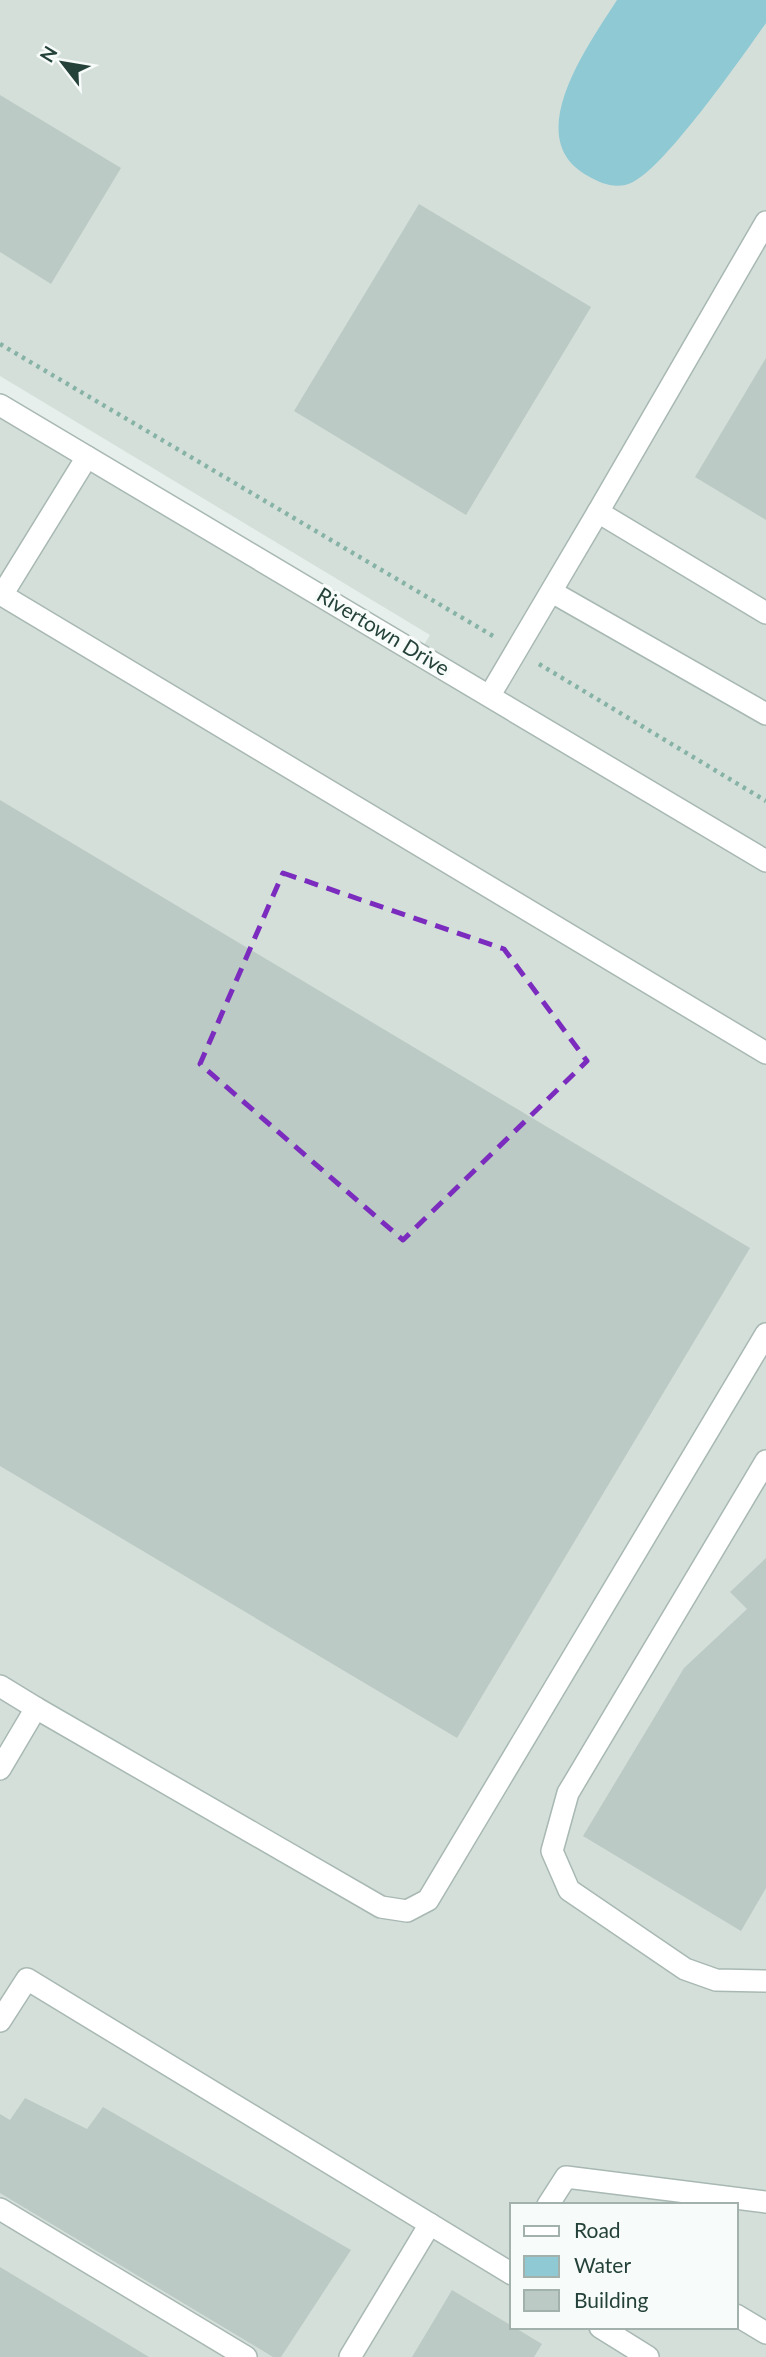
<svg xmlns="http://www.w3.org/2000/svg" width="766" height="2357" viewBox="0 0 766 2357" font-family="Lato,sans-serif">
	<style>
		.built { fill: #d4dfda; fill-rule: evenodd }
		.water { fill: #8ec9d4 }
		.building { fill: #bbcac4 }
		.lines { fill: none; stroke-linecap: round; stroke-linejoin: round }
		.minor-casing { stroke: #a8b8b2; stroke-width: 24 }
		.path { stroke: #86b3a5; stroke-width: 4.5; stroke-dasharray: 3.5 5; stroke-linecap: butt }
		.minor { stroke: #fff; stroke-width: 21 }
		.marked { fill: none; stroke: #7b2cbf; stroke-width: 5; stroke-dasharray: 14 9; stroke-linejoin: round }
		.labels { text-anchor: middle; stroke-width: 7; stroke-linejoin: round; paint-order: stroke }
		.street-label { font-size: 21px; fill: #24423a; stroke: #f7fbf9 }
	</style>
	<rect width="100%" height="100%" fill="#e6efeb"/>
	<path class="built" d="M0 0H766V2357H0V405L419 653 430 635 0 376ZM512 2205H736V2327H512Z"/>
	<path class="water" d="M617 0H766V23C743 56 665 167 633 182 617 190 602 184 588 176 519 139 589 44 617 0Z"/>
	<g class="building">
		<polygon points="0,95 121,168 51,284 0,252"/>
		<polygon points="419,204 591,307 466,515 294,411"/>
		<polygon points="766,358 766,520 695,477"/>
		<polygon points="0,800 750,1248 457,1738 0,1466"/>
		<polygon points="766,1558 766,1888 741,1931 583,1836 684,1668 747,1609 730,1592"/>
		<polygon points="25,2098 87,2129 103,2107 351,2250 281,2357 273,2357 0,2193 0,2114 10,2120"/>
		<polygon points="0,2267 149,2357 0,2357"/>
		<polygon points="452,2290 542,2344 534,2357 412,2357"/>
	</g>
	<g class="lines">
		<defs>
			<g id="minor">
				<polyline points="0,405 766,861"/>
				<polyline points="87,457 2,595 766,1053"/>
				<polyline points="598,512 766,222"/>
				<polyline points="552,592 766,714"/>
				<polyline points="490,695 598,512 766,613"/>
				<polyline points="766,1461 568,1793 552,1851 569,1890 685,1969 716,1980 766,1981"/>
				<polyline points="0,1686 36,1708 0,1769"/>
				<polyline points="36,1708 381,1907 407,1911 428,1900 766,1334"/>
				<polyline points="0,2021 27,1979 512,2274"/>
				<polyline points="548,2205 566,2177 766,2202"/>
				<polyline points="0,2209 246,2357"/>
				<polyline points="736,2315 766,2333"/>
				<polyline points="600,2327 648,2357"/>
				<polyline points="350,2357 430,2224"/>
			</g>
		</defs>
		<use href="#minor" class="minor-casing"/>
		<g class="path">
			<polyline points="0,344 493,636"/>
			<polyline points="539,664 766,801"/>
		</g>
		<use href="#minor" class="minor"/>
	</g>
	<path class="marked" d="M283 873 504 949 587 1061 403 1240 200 1064Z"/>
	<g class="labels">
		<g class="street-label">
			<text transform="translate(383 632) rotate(31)" y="7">Rivertown Drive</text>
		</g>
	</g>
	<rect x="510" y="2203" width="228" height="126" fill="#f7fbf9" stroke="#a3b1ad" stroke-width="2"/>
	<rect x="524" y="2226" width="35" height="10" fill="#ffffff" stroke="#a3b1ad" stroke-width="2"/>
	<text x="574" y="2238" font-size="21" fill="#24423a">Road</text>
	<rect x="524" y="2256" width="35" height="21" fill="#8ec9d4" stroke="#a3b1ad" stroke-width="2"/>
	<text x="574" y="2273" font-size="21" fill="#24423a">Water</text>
	<rect x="524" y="2290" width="35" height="21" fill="#bbcac4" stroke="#a3b1ad" stroke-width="2"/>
	<text x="574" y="2308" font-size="21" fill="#24423a">Building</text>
	<g transform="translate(63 63) rotate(301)" stroke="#f7fbf9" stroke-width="5" paint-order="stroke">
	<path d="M0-5L12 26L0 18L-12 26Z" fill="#24423a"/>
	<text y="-10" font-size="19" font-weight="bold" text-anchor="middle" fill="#24423a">N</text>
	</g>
</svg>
